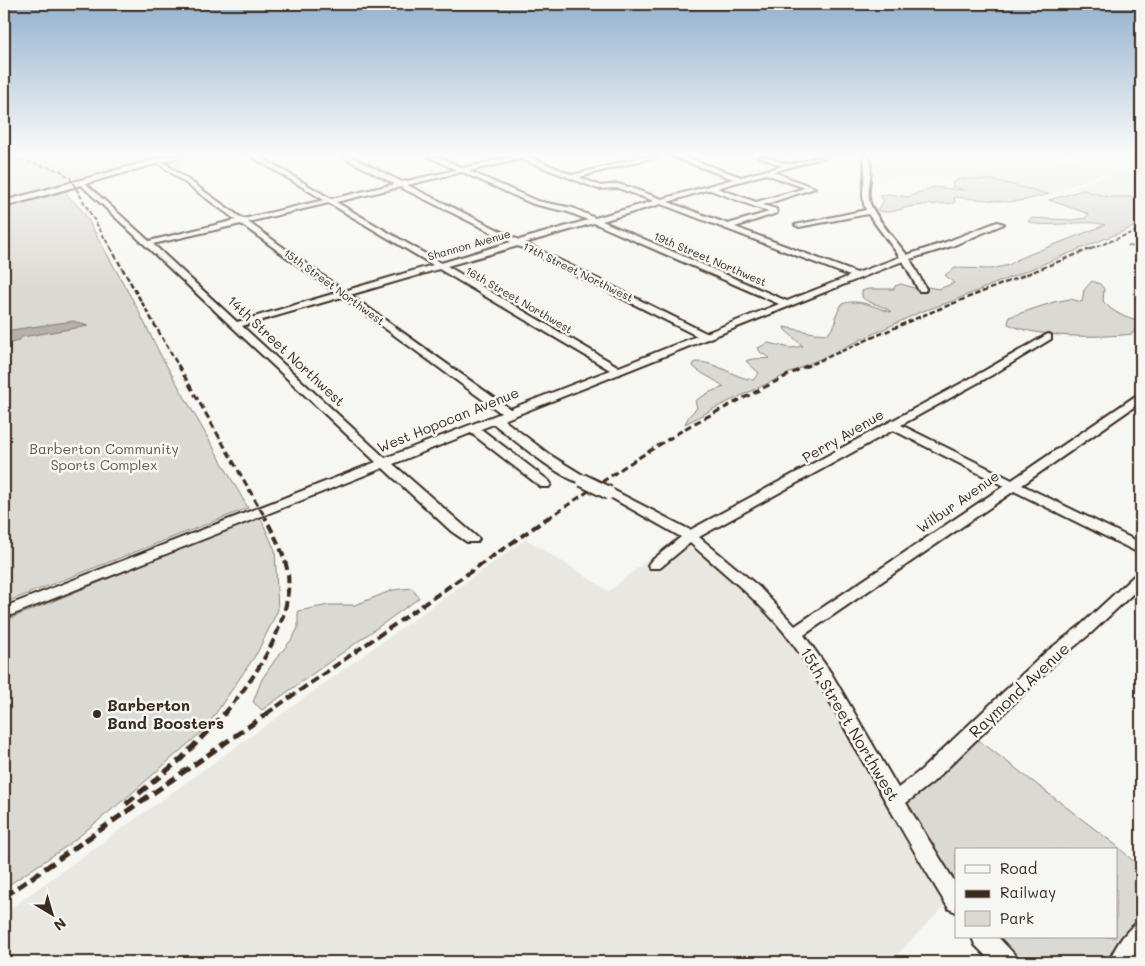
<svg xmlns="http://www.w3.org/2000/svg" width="1145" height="966" viewBox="0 0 1145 966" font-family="Mali,sans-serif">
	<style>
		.built { fill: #e8e7e2 }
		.green { fill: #dad9d3; stroke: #8a8278 }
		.water { fill: #b6b0a9; stroke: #857a71 }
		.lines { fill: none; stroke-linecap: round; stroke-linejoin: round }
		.stream { stroke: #857a71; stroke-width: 2 }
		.minor-casing { stroke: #3b2a1e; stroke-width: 4 }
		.major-casing { stroke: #3b2a1e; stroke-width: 4 }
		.minor { fill: #f6f6f2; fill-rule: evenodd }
		.major { fill: #f6f6f2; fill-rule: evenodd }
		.rail-far4 { stroke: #3b2a1e; stroke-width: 2; stroke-dasharray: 4.5 2; stroke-linecap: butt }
		.rail-far3 { stroke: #3b2a1e; stroke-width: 2.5; stroke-dasharray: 5.5 2.5; stroke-linecap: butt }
		.rail-far2 { stroke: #3b2a1e; stroke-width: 3; stroke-dasharray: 7 4; stroke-linecap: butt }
		.rail-far1 { stroke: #3b2a1e; stroke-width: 4; stroke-dasharray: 9 4.5; stroke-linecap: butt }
		.rail { stroke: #3b2a1e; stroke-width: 5; stroke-dasharray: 11 5.5; stroke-linecap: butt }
		.minor-bridge-casing { stroke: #3b2a1e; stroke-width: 16; stroke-linecap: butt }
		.minor-bridge { stroke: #f6f6f2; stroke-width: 12 }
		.poi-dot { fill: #3b2a1e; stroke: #f6f6f2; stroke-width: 2 }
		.labels { text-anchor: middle; stroke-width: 5; stroke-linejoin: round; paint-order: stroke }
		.far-street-label { font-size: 11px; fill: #3b2a1e; stroke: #f6f6f2 }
		.street-label { font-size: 14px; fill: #3b2a1e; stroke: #f6f6f2 }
		.park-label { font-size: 14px; fill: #63564b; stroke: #f6f6f2 }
		.near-street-label { font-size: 16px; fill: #3b2a1e; stroke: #f6f6f2 }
		.near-poi-label { font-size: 16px; font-weight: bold; fill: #3b2a1e; stroke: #f6f6f2; text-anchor: start }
	</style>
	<rect width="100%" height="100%" fill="#f6f6f2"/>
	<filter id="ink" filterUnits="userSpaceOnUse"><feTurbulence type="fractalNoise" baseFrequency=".02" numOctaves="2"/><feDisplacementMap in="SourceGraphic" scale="10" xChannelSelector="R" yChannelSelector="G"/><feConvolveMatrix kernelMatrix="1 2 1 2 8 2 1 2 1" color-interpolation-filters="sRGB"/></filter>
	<g filter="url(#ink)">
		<g class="built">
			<polygon points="4,156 168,156 4,202"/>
			<polygon points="179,156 243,156 172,170 160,162"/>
			<polygon points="1108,156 1132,162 1049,194 993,180 874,176 873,157"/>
			<polygon points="1141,163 1141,197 1108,197 1073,188"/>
			<polygon points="675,538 720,568 768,612 817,680 948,902 890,962 4,962 4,913 526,539 609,591"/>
		</g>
		<g class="green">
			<path d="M960 179 993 180 1049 194 1026 200 1009 202 954 197 955 203C942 204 928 204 915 206 903 207 889 216 877 210L884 201 879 195 889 194 908 197 933 187 964 190 952 186 953 182Z"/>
			<path d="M1083 190 1108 197H1141V224L950 302 920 312 717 407 685 424 689 416 697 408 695 401 710 392 724 387C715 379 702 375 693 366L695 362C716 361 732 377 753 380L759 373 746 361C754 357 761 360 770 358L761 353 758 348 768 343 791 348 803 346 785 330 784 327 814 333 828 334 836 323 835 317 842 304C860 298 873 307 891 312 883 304 870 305 862 297V291L868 289H894L895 286 901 284 927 292 928 287 939 289 954 283 945 275 955 268 991 269 1009 265 1020 258 1105 225C1086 218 1043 230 1028 221L1032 218 1071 220 1086 218 1089 214 1049 200Z"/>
			<polygon points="64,191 84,213 136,306 160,354 248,508 4,603 4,208"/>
			<path d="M1092 281 1100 284 1104 289 1103 301C1113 313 1126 318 1140 322L1132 334C1100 338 1037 338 1008 324L1009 317 1054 302 1070 299 1082 302 1084 290Z"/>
			<polygon points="260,517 275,550 278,610 257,653 205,729 131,794 67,846 4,888 4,621"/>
			<polygon points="412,588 419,598 262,710 253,702 262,679 275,660 292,639 298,628 298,611 329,605 355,605 393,590"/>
			<polygon points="976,738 1117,846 1141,868 1141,930 1117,962 1013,962 990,937 1116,937 1116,850 956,850 956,887 900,803"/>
		</g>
		<polygon class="water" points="73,321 88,326 22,337 18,341 4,345 4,331"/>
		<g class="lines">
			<polyline class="stream" points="1128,246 1141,247"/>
			<defs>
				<g id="minor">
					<path d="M251 156H259L331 199 395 184 341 156H350L402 182 456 170 428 156H437L463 168 514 156H527L573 175 646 156H658L579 177 601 186 618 184 628 187 662 199 733 179 671 156H681L741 177 782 166 758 156C770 156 779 163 789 164 799 164 814 156 828 156L773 172 815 188 763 205 776 209 777 213 735 227 857 273 900 257 868 214 799 227 795 225 866 210C858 192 869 174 863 156H869C874 171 867 185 869 199 870 212 898 243 907 255L946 242 997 222 1004 224 952 246 910 259 926 289 925 291H919L903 261 504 420 550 455 586 477 588 480 586 483C570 487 509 436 494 424L481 429 549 481 551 484 549 487H541L471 433 393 464 479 539 477 542H467L451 531 383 468 4 618V607L376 462 79 183 84 182 149 241 236 220 158 163V161L160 160 243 219 324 200ZM521 159 598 189 618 188 654 201 595 218 573 208 537 201 469 171ZM462 172 533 204 568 212 588 220 519 240 407 185ZM766 174 805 188 756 202 717 188ZM400 187 511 242 441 263 336 202ZM706 190H710L769 212 728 224 668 202ZM329 203 433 265 344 291 248 222ZM661 204 850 276 787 301 602 221ZM594 223 779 304 706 333 525 243ZM241 224 336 293 237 322 153 244ZM518 246 697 336 619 367 447 266ZM439 269 610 370 510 409 350 295ZM342 297 501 413 385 458 242 326Z"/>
					<path d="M1048 334 1051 335V339L992 375 901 425 1012 480 1137 395 1141 394V402L1022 485 1141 543V554L1014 491 804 635 831 673 898 788 921 770 1046 652 1081 625 1136 574 1141 573V586L1091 633 1058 660 933 782 906 803 956 884V912L949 909C918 859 890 809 861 758 840 719 819 680 793 644 765 605 726 575 690 543L660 568H650L648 565 650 562 681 537 603 493 605 490H613L690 530 984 371ZM893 430 1004 486 795 626 759 587 699 537Z"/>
					<path d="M1141 921V950L1133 962H1109C1114 948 1127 927 1141 921Z"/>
					<polygon points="972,937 998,937 1014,954 1017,962 992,962 975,945"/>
				</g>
				<polygon id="major" points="168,156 183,156 4,207 4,201"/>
			</defs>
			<use href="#minor" class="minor-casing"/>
			<use href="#major" class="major-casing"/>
			<use href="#minor" class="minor"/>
			<use href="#major" class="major"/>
			<g class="rail-far4">
				<polyline points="9,156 61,171 70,178 111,249"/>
				<polyline points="1091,249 1141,229"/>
			</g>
			<g class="rail-far3">
				<polyline points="110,247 179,367"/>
				<polyline points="805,367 924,315 1095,247"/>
			</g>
			<g class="rail-far2">
				<polyline points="178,365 266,519"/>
				<polyline points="547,519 627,465 691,425 808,365"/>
			</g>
			<g class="rail-far1">
				<path d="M224 714C254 680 293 622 288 574 285 554 274 535 265 517"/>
				<polyline points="266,714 549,517"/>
			</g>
			<g class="rail">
				<polyline points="126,804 181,759 225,713"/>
				<polyline points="4,897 268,713"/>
			</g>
			<defs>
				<polyline id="minor-bridge" points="582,480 609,493"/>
			</defs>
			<use href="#minor-bridge" class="minor-bridge-casing"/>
			<use href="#minor-bridge" class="minor-bridge"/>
		</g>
	</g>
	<linearGradient id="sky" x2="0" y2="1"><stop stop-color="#94b2cf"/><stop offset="0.53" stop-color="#fbfbf9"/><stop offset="1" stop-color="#fbfbf9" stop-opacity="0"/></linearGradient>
	<rect width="1145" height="292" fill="url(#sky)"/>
	<circle class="poi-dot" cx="97" cy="714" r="5"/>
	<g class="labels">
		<g class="far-street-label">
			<text transform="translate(469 245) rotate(-16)" y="4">Shannon Avenue</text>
			<text transform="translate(710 259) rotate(23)" y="4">19th Street Northwest</text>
			<text transform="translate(578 272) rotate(26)" y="4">17th Street Northwest</text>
			<text transform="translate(334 287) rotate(36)" y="4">15th Street Northwest</text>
			<text transform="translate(519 300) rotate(30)" y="4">16th Street Northwest</text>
		</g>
		<g class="street-label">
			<text transform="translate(286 351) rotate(43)" y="5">14th Street Northwest</text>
			<text transform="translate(448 420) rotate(-22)" y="5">West Hopocan Avenue</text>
			<text transform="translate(843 436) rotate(-30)" y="5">Perry Avenue</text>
			<text transform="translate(958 502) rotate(-35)" y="5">Wilbur Avenue</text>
		</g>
		<g class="park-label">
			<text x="104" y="454">Barberton Community<tspan x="104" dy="16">Sports Complex</tspan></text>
		</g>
		<g class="near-street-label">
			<text transform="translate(1019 690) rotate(-43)" y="6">Raymond Avenue</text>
			<text transform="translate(850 724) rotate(59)" y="6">15th Street Northwest</text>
		</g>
		<g class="near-poi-label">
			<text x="107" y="711">Barberton<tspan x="107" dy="18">Band Boosters</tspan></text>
		</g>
	</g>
	<rect width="1145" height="966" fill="none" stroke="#f6f6f2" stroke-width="20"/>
	<rect x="10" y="10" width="1125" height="946" fill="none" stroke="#3b2a1e" stroke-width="2" filter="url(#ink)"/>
	<rect x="955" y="848" width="162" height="90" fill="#f6f6f2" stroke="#aba49d"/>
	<rect x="965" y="865" width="25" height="8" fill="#f6f6f2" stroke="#aba49d"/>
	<text x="1000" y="874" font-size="15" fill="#3b2a1e">Road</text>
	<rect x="965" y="890" width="25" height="8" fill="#3b2a1e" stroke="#aba49d"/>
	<text x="1000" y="898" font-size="15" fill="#3b2a1e">Railway</text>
	<rect x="965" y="911" width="25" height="15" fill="#dad9d3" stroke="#aba49d"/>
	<text x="1000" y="924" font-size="15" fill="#3b2a1e">Park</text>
	<g transform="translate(52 914) rotate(142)" stroke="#f6f6f2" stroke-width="4" paint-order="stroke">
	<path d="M0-4L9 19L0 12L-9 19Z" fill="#3b2a1e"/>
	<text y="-8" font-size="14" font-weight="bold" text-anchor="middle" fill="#3b2a1e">N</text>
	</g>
</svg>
